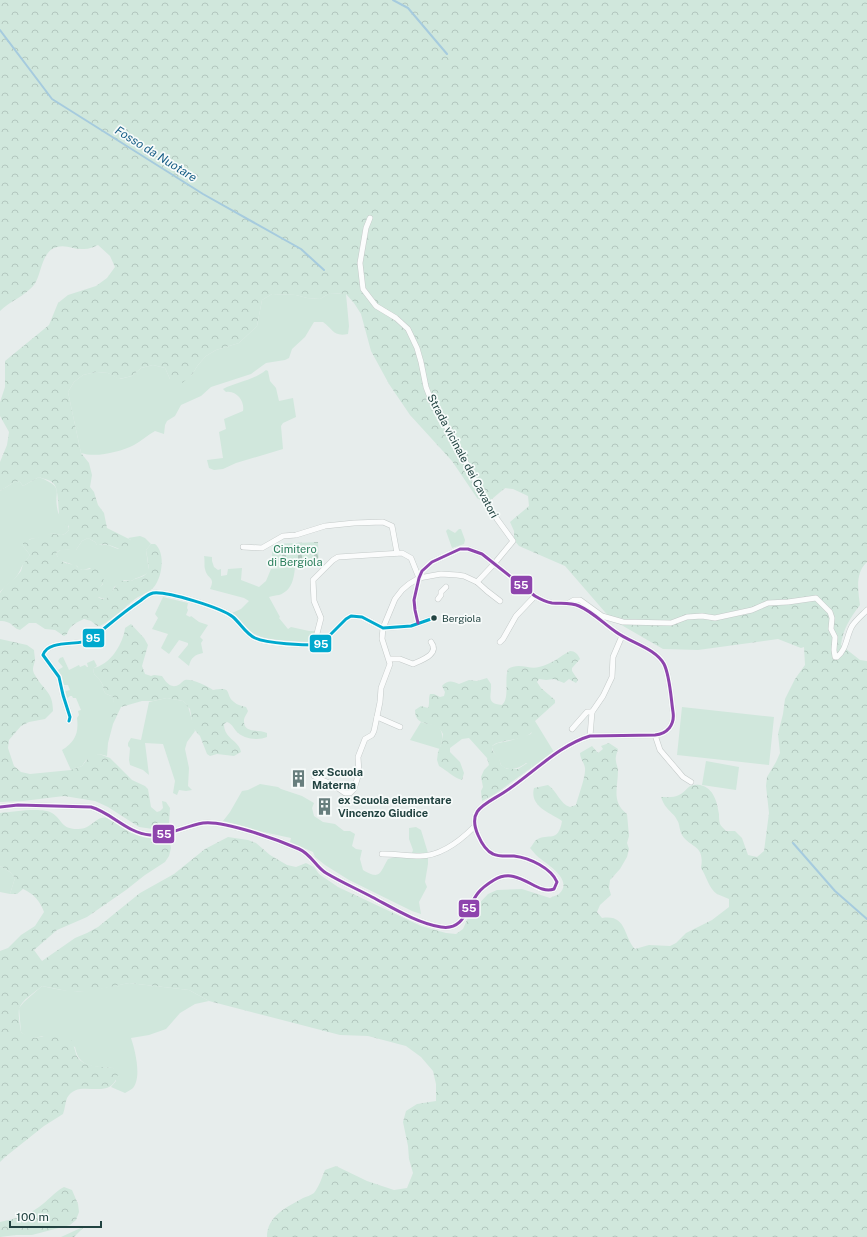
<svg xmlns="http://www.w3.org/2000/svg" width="867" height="1237" viewBox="0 0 867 1237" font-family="'Public Sans',sans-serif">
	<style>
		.green { fill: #d0e7dc }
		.forest { fill: url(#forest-crowns) }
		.cemetery { fill: url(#cemetery-stones) }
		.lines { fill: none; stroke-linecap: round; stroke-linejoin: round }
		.stream { stroke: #a6cbde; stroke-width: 2 }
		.minor-casing { stroke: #c4cac9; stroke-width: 6 }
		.minor { stroke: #fbfcfc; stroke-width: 5 }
		.bus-1-casing { stroke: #f7fbfa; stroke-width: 6 }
		.bus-2-casing { stroke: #f7fbfa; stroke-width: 6 }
		.bus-1 { stroke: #00a9ce; stroke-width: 3 }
		.bus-2 { stroke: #8e44ad; stroke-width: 3 }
		.bus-dot { fill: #224341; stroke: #f7fbfa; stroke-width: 1.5 }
		.labels { text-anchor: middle; stroke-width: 3.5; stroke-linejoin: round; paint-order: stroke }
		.bus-label { font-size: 10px; fill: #224341; stroke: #f7fbfa; text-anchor: start }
		.street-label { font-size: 11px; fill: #224341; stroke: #f7fbfa }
		.park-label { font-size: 11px; fill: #297e5b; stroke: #f7fbfa }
		.poi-label { font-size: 11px; font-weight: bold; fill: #224341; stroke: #f7fbfa; text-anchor: start }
		.water-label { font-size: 12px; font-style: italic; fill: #165c85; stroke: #f7fbfa }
		.line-badge { stroke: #f7fbfa; stroke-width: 1.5 }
		.badge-label { font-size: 11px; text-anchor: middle; font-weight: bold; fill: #fff }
	</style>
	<defs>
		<pattern id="forest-crowns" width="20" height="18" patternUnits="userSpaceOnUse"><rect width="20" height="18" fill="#d0e7dc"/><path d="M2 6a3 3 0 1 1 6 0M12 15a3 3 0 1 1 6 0" fill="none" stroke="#b2c7be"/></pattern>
		<pattern id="cemetery-stones" width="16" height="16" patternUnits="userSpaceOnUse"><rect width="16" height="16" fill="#d0e7dc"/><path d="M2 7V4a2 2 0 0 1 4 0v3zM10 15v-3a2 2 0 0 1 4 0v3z" fill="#b2c7be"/></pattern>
	</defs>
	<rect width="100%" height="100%" fill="#e7edec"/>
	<g class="green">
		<path d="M330 293 346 294 349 326 348 334C333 337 333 329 323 322H314L305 337 292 349 289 358 285 360 266 363 251 374 211 387 201 396 181 405 175 416 167 421 165 425 164 434 155 431C148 435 141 441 134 445 120 452 96 458 81 453L68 392 74 382 83 375 96 372 108 373 120 379 132 376 141 368 153 365 165 368 170 379 191 376 198 365 206 356 216 350 239 343 257 326 262 300 272 294 296 295 307 298 320 299Z"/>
		<path d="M266 370 268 371 270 381 276 388 279 401 293 398 296 417 283 423 281 426 283 449 236 463 223 469 214 470 209 468 207 460 223 458 219 432 226 429 224 419 243 411C245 402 237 390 226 392L223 389C237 382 254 380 266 370Z"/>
		<path d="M39 477C67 489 52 490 58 512 60 519 69 522 69 530 64 537 59 535 52 533L45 537 30 539 23 546 30 555C28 558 26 560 24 563 21 567 20 572 16 577 11 583 4 586 0 592V491L16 481 20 482 23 486Z"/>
		<polygon points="448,529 455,533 459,529 461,529 465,540 464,544 452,548 446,531"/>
		<path d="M140 536 145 538 151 544 146 550 148 564V572C143 577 137 577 131 581L124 580 114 587 111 595 105 599 98 597V589L103 584 90 568 83 570 79 569 77 566 59 560 56 553 62 549 76 550 82 541 88 538 95 542 97 545H108L118 549 131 540 128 538Z"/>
		<path d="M204 556 212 557V561L214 567 218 570 221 569V576L227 575 228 569 242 568 241 580 259 587 266 581 271 569 295 567C294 578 292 591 279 595 276 595 273 596 269 597L280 617 279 618 288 629 291 627 309 631H315L312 643 268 640 250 632 232 613 241 609 249 601 244 598 210 589C216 576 207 580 205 569 204 566 205 560 204 556Z"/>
		<path d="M163 597 188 603 187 608 188 610 186 615 190 617 191 616 199 622 208 625 200 637 203 640 201 643 203 653C195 655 191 657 189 666L178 657 188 645V643L179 640 169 654 161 648 168 634 152 629 158 618 155 614Z"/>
		<path d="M63 657 69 670 79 665 80 667 85 665 87 667H88L87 663 94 660 97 666 94 668C92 676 98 676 101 682 106 689 100 693 112 696L114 700 110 724H113L108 743 107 756 99 754 86 760 82 766 71 770 62 750C75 742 79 733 77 718L79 715 78 711 81 710 76 698H73L72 696H70L66 699 65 695 66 691 70 690 68 685H64L58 670 63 667 58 661 60 658Z"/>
		<polygon points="167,698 183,701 188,706 195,731 187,742 185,749 189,768 188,786 192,790 186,791 179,790 177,795 173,793 175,781 163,744 145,743 149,775 143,770 130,765 129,760 130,748 128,746 128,743 131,738 141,740 149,702"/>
		<polygon points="682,707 774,717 769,765 677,755"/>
		<path d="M535 721 554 752 531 768 532 764 526 763C520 768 509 772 502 766 500 764 500 760 498 758 495 753 492 751 492 746L498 743 509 741 531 734Z"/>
		<path d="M421 722C424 724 427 723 430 724 445 726 443 738 440 749L410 740Z"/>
		<polygon points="706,761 739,767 736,790 702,785"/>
		<path d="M260 784 278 787 281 789 302 796 314 803 312 808 314 816 323 822 335 824 344 831H350L355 834 352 846 356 849 362 850 360 859 363 870C381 881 380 872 388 859L399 856H411L413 850 409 839V828L416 827 421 830 428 853V864L425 882 427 887 419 902 421 914 412 911 349 880 325 865 315 857 313 852 290 842 291 838 263 832 223 821 230 812 242 791 248 790Z"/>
		<polygon points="0,866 10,872 15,878 10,894 0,892"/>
		<path d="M129 983 189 990 209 1001 195 1004 180 1013 166 1029 149 1035 131 1038C135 1050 142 1077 133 1088 131 1090 128 1091 125 1093L111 1087 116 1081 113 1068C95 1066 79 1069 75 1047L43 1036 35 1038 27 1037 21 1032 19 1008 24 1002 42 986C59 990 75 993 92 990 105 988 117 985 129 983Z"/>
	</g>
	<g class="forest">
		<path d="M0 0H867V562C855 573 858 590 860 605 850 618 843 629 841 645L860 660 867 661V1237H267C267 1216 287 1207 303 1198 306 1197 311 1195 314 1193 319 1187 322 1177 325 1170L336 1166 367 1181 394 1190 407 1188 413 1173 409 1159 408 1146 403 1122 406 1111 417 1104 436 1101V1084L433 1071 421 1057 406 1046 368 1036 340 1035 209 1001 189 990 129 983 91 991H67L42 986C36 992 21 1000 19 1009 18 1016 20 1025 21 1032 39 1046 48 1029 67 1033 72 1040 74 1046 76 1054 81 1068 101 1066 113 1068L118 1074C110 1104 79 1076 67 1098 65 1103 65 1109 63 1114L44 1126 5 1157 0 1162V951L8 948 21 935 35 926 44 912C40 901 34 894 23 889L17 894H10L15 878 10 872 0 866V813C13 812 42 807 52 813 63 820 61 829 77 829 92 830 96 815 107 818 114 820 119 825 125 829 139 838 153 840 169 838L171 848 169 856 165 862 145 875 126 890 87 917 57 930 34 950 42 961 75 938 87 933 98 927 140 893 174 874 205 849 228 837 248 840 256 843 270 855 287 865 296 867 306 863 314 867 319 874 338 887 421 926 446 933 456 934 463 929 470 913 488 894 497 890 522 889 550 898C552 897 557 895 559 894 575 879 544 863 536 855 534 853 532 850 530 848 532 846 534 842 536 840 549 832 558 844 562 821 551 813 529 807 534 788L548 785C557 791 560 804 570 807L576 805C578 797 586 776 585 768 584 762 580 759 580 753L592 746 598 753 603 749 601 746 609 743 618 749C617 753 615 757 616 761 616 764 618 767 618 771 618 787 611 802 627 814L629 836 627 843 629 849 627 857 620 869 610 880 609 888 611 895 600 905 597 912 602 918C627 914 623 936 635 949L649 945 670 946 676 943 686 933 712 920 729 907V899C725 897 721 896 717 894 709 889 706 875 701 868 705 844 691 849 682 835 679 830 680 824 677 820 675 815 670 812 667 808 664 805 662 800 661 797 666 797 674 798 679 795 688 790 688 783 700 785 714 788 717 802 719 814 719 817 719 821 720 824 721 826 724 829 726 831H735L742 838 748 855 757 857 764 851 769 813 766 786 767 777 776 762 780 753 778 734 783 714 785 699 795 679 805 665 804 647 801 648 778 639 698 650 663 649 611 619 565 566 519 546 514 540V531L510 522 529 506 528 496 513 489 505 488 492 499 484 502 477 498 452 461 410 415 389 384 371 351 361 314 354 303 346 294 330 293 320 299 307 298 296 295 272 294 262 300 257 326 239 343 216 350 206 356 198 365 191 376 182 383 170 379 165 368 153 365 141 368 132 376 119 379 108 373 96 372 83 375 74 382 68 392 81 453 89 463 92 475 90 487 94 492 98 505 104 513 107 528 131 540 130 544C121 553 118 547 108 545 105 544 100 545 97 545L95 542 88 538 82 541 76 550C68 551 62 547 56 553 58 561 67 565 74 564 76 565 78 568 80 569 82 571 94 568 98 568 106 577 105 582 98 590V597C110 605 112 586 120 582 123 580 126 581 129 581 134 581 131 580 135 579 137 578 139 578 141 577 153 573 147 559 146 550L151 544H155C166 553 162 577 154 587 149 593 141 595 135 599 124 608 113 619 100 626H97L91 621 84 619C77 622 69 626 67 634L64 636 55 630 45 629 36 623H29L20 630C12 628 13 621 0 621V593L4 587 16 577 21 571 23 564 30 555 23 546V542C33 537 42 538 52 533 59 535 64 537 69 530V526L60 521C58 513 59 489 54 484 51 480 44 479 39 477L23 486 20 482 16 481 0 491V462L7 445 9 432 0 416V402L5 387V361L49 325 58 303 68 295 96 286 107 278 115 267 110 256 98 245C94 247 89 249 84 249 75 250 66 244 57 247 41 251 42 274 34 285 25 296 10 301 0 311Z"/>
		<path d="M131 624 144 638 148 645 142 666 145 674 151 676 154 675 162 676C166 682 171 690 180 684 181 683 184 680 185 680 190 678 208 686 213 690 234 686 224 694 234 702 237 705 242 706 246 707L248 711C247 714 244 717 244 720 243 734 259 729 267 733V737C258 741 243 739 236 731 233 727 232 724 227 722L224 724C224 739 239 740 241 752L234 756 217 754 210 756 207 754 200 736 193 728 190 709 183 701 167 698 153 701H142L121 707 113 724H110C106 715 111 708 114 700L112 696C100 693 106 689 101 682 98 676 92 676 94 668 97 667 100 666 103 664 114 658 124 640 125 628Z"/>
		<path d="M0 639 27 645 34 650C34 653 35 657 35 660 34 666 31 669 35 675 43 690 53 691 53 711L45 719 29 722 21 726 9 740 8 748 14 766 21 772 30 774 71 770 82 766 89 757 99 754 110 758 132 780 145 786 148 789 151 807 157 812 160 811 163 808 162 801 166 802 170 808 169 823 164 827 153 829 139 827 108 807 95 801 64 796 23 801 0 802Z"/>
		<path d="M570 651C575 651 578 654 580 659L572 668V671L578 680 576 683 569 679 564 683 554 679 546 680 539 679 537 682 541 688 555 700V703L535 721V728C527 743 504 737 492 746V750L499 758 501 765 507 769H518L529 762 532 764 531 768 495 794 482 801 481 791 483 787 481 777 484 770 489 765 487 758 469 738 462 739 450 748V752L460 762 464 773 462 780C452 777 448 771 439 766L437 760 438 752 441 745 443 734C436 718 415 730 415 710L421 706 428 708C430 703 428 699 430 694H434L440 697 444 696 445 692 442 686C448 680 452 681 459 684L469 680 477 681 487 678 491 684C492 696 485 703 502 705 510 698 504 680 508 669 519 662 529 670 539 667 552 664 559 657 570 651Z"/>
		<path d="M64 1187 72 1190 78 1204 79 1212 76 1220 70 1225 32 1235H16L0 1237V1222C14 1219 27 1216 39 1207 48 1201 54 1192 64 1187Z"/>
		<polygon points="85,1226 74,1237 61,1237"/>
	</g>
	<polygon class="cemetery" points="318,542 319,566 272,568 272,544"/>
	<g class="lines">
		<g class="stream">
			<polyline points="393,0 408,8 447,54"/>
			<polyline points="0,30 52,99 203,194 301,249 324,270"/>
			<polyline points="793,843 835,891 867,919"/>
		</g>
		<defs>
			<g id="minor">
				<polyline points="370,218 366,228 360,263 363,289 376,306 396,318 408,329 417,348 421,362 426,387 431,400 458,447 485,500 497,519 513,541 494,564 477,582"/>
				<polyline points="243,547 262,548 283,536 296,535 325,526 354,523 383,522 392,526 397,553"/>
				<polyline points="438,599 441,595 441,592 446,587"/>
				<path d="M569 603 574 600H580L602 616 623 622 671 623 687 617 702 616 715 618 752 610 768 603 788 602 816 598 830 612 832 618 831 629 835 637 834 650 835 657H837C847 649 846 637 852 626 856 620 862 615 867 610"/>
				<polyline points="500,642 503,639 516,616 535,596"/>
				<polyline points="314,645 321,618 314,601 313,580 333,560 338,557 402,553 411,558 419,578"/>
				<path d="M389 659H400L413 664C422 660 440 654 431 642"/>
				<polyline points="377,717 400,727"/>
				<path d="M69 721 70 717 63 695 59 677 43 655C48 639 78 646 90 640 96 637 101 631 106 627 117 618 128 609 140 601 144 598 148 594 153 593 167 591 222 608 233 617 241 624 246 634 255 638 268 644 304 645 319 645L323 642 346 619 351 616 362 617 383 628 411 626 434 618"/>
				<polyline points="572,729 587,712 592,712"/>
				<polyline points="655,735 660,750 683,777 691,782"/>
				<polyline points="590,736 592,712 603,696 612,677 613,657 622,636"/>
				<polyline points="314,776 335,786 345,793 350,793 354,789 359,773 358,757 365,739 372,735 374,731 380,702 381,688 390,664 382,639 383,628 395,599 402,590 409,584 419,578 441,574 457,575 464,576 477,582 487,591 500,601"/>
				<path d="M0 807 18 805 91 807C112 813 127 833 150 835 169 836 185 826 203 823 224 820 278 840 299 849 311 854 316 867 326 873 341 882 357 889 372 897 393 908 417 923 441 927 464 931 467 907 478 893 482 888 489 883 494 880 519 865 536 896 554 889L557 882C551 868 530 858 514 856 507 856 499 857 493 854 486 851 481 842 478 835 467 810 484 805 503 793 531 775 559 745 590 736L655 735C667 734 675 725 673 712 671 699 670 676 664 664 655 648 631 643 616 632 604 624 593 612 579 606 570 602 561 604 552 603 546 602 540 599 535 596L482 554 468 549H460L432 562 422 571 419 578 414 600 415 610 418 623"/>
				<path d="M382 854C395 854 407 856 420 856 441 856 460 841 474 827"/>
			</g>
		</defs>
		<use href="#minor" class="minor-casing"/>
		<use href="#minor" class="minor"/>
		<defs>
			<path id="bus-1" d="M69 721 70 717 63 695 59 677 43 655C48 639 78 646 90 640 96 637 101 631 106 627 117 618 128 609 140 601 144 598 148 594 153 593 167 591 222 608 233 617 241 624 246 634 255 638 268 644 304 645 319 645L323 642 346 619 351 616 362 617 383 628 411 626 434 618"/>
			<path id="bus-2" d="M0 807 18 805 91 807C112 813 127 833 150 835 169 836 185 826 203 823 224 820 278 840 299 849 311 854 316 867 326 873 341 882 357 889 372 897 393 908 417 923 441 927 464 931 467 907 478 893 482 888 489 883 494 880 519 865 536 896 554 889L557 882C551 868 530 858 514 856 507 856 499 857 493 854 486 851 481 842 478 835 467 810 484 805 503 793 531 775 559 745 590 736L655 735C667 734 675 725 673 712 671 699 670 676 664 664 655 648 631 643 616 632 604 624 593 612 579 606 570 602 561 604 552 603 546 602 540 599 535 596L482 554 468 549H460L432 562 422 571 419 578 414 600 415 610 418 623"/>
		</defs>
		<use href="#bus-1" class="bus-1-casing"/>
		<use href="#bus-2" class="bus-2-casing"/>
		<use href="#bus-1" class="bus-1"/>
		<use href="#bus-2" class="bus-2"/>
	</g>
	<defs>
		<symbol id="building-bare" viewBox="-9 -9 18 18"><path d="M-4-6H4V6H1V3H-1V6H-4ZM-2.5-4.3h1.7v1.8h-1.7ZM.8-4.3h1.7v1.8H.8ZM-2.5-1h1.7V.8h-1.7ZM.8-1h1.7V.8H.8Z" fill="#677e7d" stroke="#f7fbfa" stroke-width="2.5" paint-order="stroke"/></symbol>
	</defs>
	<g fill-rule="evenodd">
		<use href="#building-bare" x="286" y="766" width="25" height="25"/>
		<use href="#building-bare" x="312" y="794" width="25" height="25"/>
	</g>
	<circle class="bus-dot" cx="434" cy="618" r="3.5"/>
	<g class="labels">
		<g class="bus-label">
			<text x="442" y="622">Bergiola</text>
		</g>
		<g class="street-label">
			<text transform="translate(463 456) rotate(62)" y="4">Strada vicinale dei Cavatori</text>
		</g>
		<g class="park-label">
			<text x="295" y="553">Cimitero<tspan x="295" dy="13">di Bergiola</tspan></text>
		</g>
		<g class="poi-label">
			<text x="312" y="776">ex Scuola<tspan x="312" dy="13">Materna</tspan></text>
			<text x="338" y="804">ex Scuola elementare<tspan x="338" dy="13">Vincenzo Giudice</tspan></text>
		</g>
		<g class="water-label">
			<text transform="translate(156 154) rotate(32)" y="4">Fosso da Nuotare</text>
		</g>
	</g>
	<g class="line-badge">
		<rect x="510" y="575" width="23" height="20" rx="4" fill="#8e44ad"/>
		<rect x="82" y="628" width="23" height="20" rx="4" fill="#00a9ce"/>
		<rect x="309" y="634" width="23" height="19" rx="4" fill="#00a9ce"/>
		<rect x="152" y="824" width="23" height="20" rx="4" fill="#8e44ad"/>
		<rect x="458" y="899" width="22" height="19" rx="4" fill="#8e44ad"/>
	</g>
	<g class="badge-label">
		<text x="521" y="589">55</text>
		<text x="93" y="642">95</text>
		<text x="321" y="648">95</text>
		<text x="164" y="838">55</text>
		<text x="469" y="912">55</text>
	</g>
	<path d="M10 1221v6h91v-6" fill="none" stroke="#224341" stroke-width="2"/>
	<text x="16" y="1221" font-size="12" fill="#224341" stroke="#f7fbfa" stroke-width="3" paint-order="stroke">100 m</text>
</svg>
